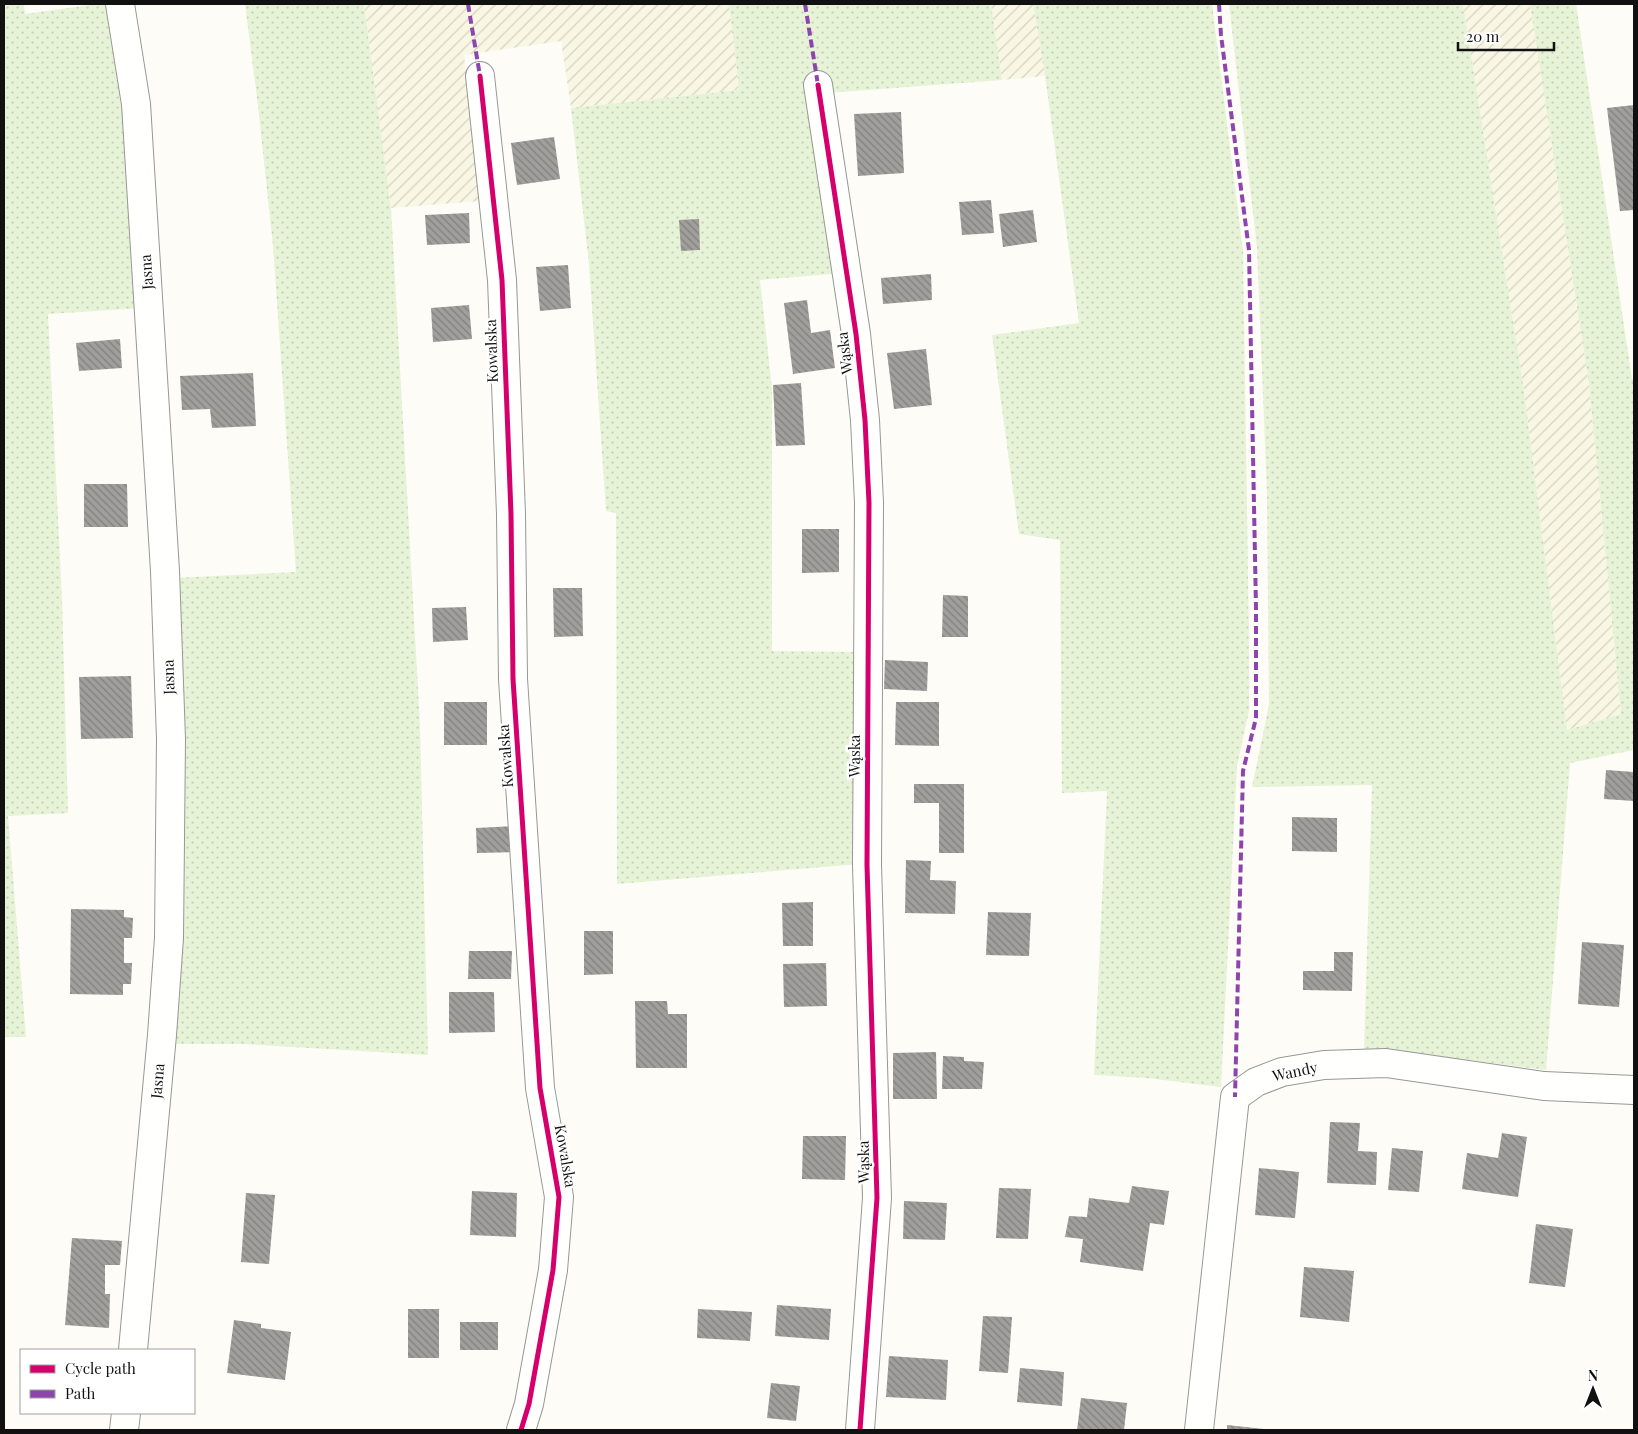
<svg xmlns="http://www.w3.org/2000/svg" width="1638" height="1434" viewBox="0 0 1638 1434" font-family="'Playfair Display',serif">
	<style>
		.farmland { fill: url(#farmland-furrows) }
		.grass { fill: url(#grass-dots) }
		.building { fill: url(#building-back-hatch) }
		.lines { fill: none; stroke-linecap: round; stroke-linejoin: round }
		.minor-casing { stroke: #979795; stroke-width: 30 }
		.minor { stroke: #fffffe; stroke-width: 28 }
		.quiet { stroke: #8e44ad; stroke-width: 4; stroke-dasharray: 8 4; stroke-linecap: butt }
		.cycleway-casing { stroke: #fff; stroke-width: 8 }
		.cycleway { stroke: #d6006c; stroke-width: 5 }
		.labels { text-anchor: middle; stroke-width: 5; stroke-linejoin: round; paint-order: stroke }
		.street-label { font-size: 15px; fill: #111; stroke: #fff }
	</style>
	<defs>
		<pattern id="farmland-furrows" width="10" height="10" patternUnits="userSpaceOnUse" patternTransform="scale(1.25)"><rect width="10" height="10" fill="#f9f7e4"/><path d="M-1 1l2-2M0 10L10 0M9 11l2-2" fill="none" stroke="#d4d3c3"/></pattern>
		<pattern id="grass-dots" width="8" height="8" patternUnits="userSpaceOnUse" patternTransform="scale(1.25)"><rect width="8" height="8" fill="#e7f3d7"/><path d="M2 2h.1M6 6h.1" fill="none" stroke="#c5cfb8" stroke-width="1.8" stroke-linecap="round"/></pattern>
		<pattern id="building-back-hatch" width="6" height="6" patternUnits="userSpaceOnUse" patternTransform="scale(1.25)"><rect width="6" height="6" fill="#a19f9c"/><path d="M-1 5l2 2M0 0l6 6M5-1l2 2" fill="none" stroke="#82807e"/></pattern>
	</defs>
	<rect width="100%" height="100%" fill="#fdfcf7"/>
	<g class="farmland">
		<polygon points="364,4 729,4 739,90 571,108 561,41 464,55 480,201 391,208"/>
		<polygon points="991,4 1033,4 1045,76 1002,80"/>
		<polygon points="1463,4 1530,4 1589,384 1621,714 1567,730 1524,391"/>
	</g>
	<g class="grass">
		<polygon points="4,4 24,4 25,14 97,4 112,4 127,108 142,308 48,314 62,599 68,813 8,816 26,1037 4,1037"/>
		<polygon points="245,4 364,4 391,208 420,725 428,1055 242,1044 171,1044 173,578 296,572 273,246 258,106"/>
		<polygon points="729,4 991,4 1002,80 827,93 855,272 760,280 772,388 772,651 859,652 860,864 617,884 616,513 606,511 589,264 571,108 739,90"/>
		<polygon points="1033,4 1212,4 1243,251 1249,640 1249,711 1237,766 1221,1087 1147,1078 1094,1075 1107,791 1062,793 1060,540 1019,534 992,335 1079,323 1045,76"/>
		<polygon points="1229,4 1463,4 1524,391 1567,730 1621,714 1589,384 1530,4 1576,4 1632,379 1634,379 1634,750 1570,763 1546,1070 1383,1049 1364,1051 1372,785 1252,787 1269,705 1267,494 1257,248"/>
	</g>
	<g class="building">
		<polygon points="1634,105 1634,210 1620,211 1607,108"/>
		<polygon points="901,112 904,173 858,176 854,114"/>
		<polygon points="554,137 560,179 517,185 511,143"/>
		<polygon points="991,200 994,233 962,235 959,202"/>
		<polygon points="1033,210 1037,242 1003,247 999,214"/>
		<polygon points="469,213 470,243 427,245 425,215"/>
		<polygon points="699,219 700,250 681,251 679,220"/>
		<polygon points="568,265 571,308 540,311 536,267"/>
		<polygon points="931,274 932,300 883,304 881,278"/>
		<polygon points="807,300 811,333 830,330 835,368 793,374 784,303"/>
		<polygon points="469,305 472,339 433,342 431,308"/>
		<polygon points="120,339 122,368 79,371 76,343"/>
		<polygon points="926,349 932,405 894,409 887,353"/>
		<polygon points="253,373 256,426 212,428 210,409 182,410 180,376"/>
		<polygon points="801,383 805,445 776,446 773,385"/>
		<polygon points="84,484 127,484 128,527 84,527"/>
		<polygon points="802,529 839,529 839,572 802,573"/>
		<polygon points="553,588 582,588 583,636 554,637"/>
		<polygon points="943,595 968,596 968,637 942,637"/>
		<polygon points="466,607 468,640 433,642 432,608"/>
		<polygon points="885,660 928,662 927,691 884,689"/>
		<polygon points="131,676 133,738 81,739 79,677"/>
		<rect x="444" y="702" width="43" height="43"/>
		<polygon points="896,702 939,702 939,746 895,745"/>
		<polygon points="1606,770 1634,772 1634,801 1604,799"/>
		<polygon points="914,784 964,784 964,853 939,853 939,803 914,803"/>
		<polygon points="1292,817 1337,818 1337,852 1292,851"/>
		<polygon points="514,826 515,852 477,853 476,828"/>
		<polygon points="906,860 931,861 930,880 956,881 955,914 905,913"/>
		<polygon points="813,902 813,946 783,946 782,903"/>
		<polygon points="71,909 124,910 124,917 133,918 132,938 124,938 124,963 132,963 131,984 123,984 123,995 70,994"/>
		<polygon points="988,912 1031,913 1029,956 986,955"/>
		<polygon points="584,931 613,931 613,974 584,975"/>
		<polygon points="1582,942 1624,945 1619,1007 1578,1004"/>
		<polygon points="469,951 512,951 511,979 468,979"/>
		<polygon points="1334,952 1353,952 1352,991 1303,990 1303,971 1334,971"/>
		<polygon points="826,963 827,1006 784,1007 783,964"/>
		<polygon points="449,992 494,992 495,1032 449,1033"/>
		<polygon points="635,1001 667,1001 668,1014 687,1014 687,1068 636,1068"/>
		<polygon points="936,1052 937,1099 893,1099 893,1053"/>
		<polygon points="943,1056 964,1057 964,1061 984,1062 982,1089 942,1089"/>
		<polygon points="1330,1122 1360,1123 1358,1151 1377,1152 1376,1185 1327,1183"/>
		<polygon points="1502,1133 1527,1137 1518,1197 1462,1189 1467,1153 1498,1158"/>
		<polygon points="803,1136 846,1136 845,1180 802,1179"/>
		<polygon points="1392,1148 1423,1151 1419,1192 1388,1190"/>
		<polygon points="1259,1168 1299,1172 1295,1218 1255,1215"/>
		<polygon points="1132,1186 1169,1191 1164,1225 1150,1223 1143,1271 1080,1262 1083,1239 1065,1237 1069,1216 1087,1217 1089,1198 1129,1203"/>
		<polygon points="999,1188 1031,1189 1028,1239 996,1238"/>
		<polygon points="472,1191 517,1193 516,1237 470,1235"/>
		<polygon points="246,1193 275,1195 269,1264 241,1262"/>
		<polygon points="904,1201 947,1203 945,1240 903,1239"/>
		<polygon points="1536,1224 1573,1229 1565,1287 1529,1283"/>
		<polygon points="72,1238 122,1241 120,1265 105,1265 105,1294 110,1294 109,1328 65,1325"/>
		<polygon points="1304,1267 1354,1271 1349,1322 1300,1317"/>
		<polygon points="777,1305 831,1309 829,1340 775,1336"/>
		<rect x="408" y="1309" width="31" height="49"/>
		<polygon points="698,1309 752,1312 750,1341 697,1338"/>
		<polygon points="983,1316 1012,1317 1008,1373 979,1371"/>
		<polygon points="234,1320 261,1324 261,1328 291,1332 285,1380 227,1373"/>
		<rect x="460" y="1322" width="38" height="28"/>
		<polygon points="889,1356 948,1360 946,1400 886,1397"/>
		<polygon points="1020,1368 1064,1372 1062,1406 1017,1402"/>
		<polygon points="771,1383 800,1386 796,1421 767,1418"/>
		<polygon points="1081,1398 1127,1403 1124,1430 1077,1430"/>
		<polygon points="1227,1425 1264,1429 1264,1430 1227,1430"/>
	</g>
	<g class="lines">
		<defs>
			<g id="minor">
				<polyline points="120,4 136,104 165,571 171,739 169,938 162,1035 133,1350"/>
				<polyline points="480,76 502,280 511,514 513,679 540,1088 559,1197 553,1270 529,1404 521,1430"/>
				<polyline points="818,85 856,334 865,420 869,503 867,865 877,1198 860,1430"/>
				<polyline points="124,1430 126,1413"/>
				<polyline points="1199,1430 1235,1097 1256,1082 1282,1072 1324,1065 1386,1063 1544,1086 1634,1090"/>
			</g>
		</defs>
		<use href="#minor" class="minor-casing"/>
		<use href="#minor" class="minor"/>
		<g class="quiet">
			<polyline points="468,4 480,76"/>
			<polyline points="805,4 818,85"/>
			<polyline points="1219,4 1221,35 1249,250 1256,608 1256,718 1243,771 1235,1097"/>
		</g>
		<defs>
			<g id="cycleway">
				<polyline points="480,76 502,280 511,514 513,679 540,1088 559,1197 553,1270 529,1404 521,1430"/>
				<polyline points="818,85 856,334 865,420 869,503 867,865 877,1198 860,1430"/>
			</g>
		</defs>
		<use href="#cycleway" class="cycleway-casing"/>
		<use href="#cycleway" class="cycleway"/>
	</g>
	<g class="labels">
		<g class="street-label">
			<text transform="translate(147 272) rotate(-94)" y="5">Jasna</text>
			<text transform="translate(492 351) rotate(-92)" y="5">Kowalska</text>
			<text transform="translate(845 353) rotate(-97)" y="5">Wąska</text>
			<text transform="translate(169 677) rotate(-92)" y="5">Jasna</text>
			<text transform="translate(506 756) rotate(-94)" y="5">Kowalska</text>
			<text transform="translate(855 756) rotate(-90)" y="5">Wąska</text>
			<text transform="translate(1295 1072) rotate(-12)" y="5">Wandy</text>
			<text transform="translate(158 1081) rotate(-85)" y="5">Jasna</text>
			<text transform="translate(565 1156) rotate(80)" y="5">Kowalska</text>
			<text transform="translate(864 1162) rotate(-91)" y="5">Wąska</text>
		</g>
	</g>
	<rect width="1638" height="1434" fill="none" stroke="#111111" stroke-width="10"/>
	<rect x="20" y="1349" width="175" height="65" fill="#ffffff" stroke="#a0a0a0"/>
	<rect x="30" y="1365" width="25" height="8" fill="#d6006c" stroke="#a0a0a0"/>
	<text x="65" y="1374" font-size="15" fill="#111111">Cycle path</text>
	<rect x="30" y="1390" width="25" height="8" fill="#8e44ad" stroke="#a0a0a0"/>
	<text x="65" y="1399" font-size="15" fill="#111111">Path</text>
	<g transform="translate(1593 1389)" stroke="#ffffff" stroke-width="4" paint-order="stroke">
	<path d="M0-4L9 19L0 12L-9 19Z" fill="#111111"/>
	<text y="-8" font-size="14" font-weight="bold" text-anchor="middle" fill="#111111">N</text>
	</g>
	<path d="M1458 42v8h96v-8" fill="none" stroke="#111111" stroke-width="2.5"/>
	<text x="1466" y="42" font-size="15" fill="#111111" stroke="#ffffff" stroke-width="4" paint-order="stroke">20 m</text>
</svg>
